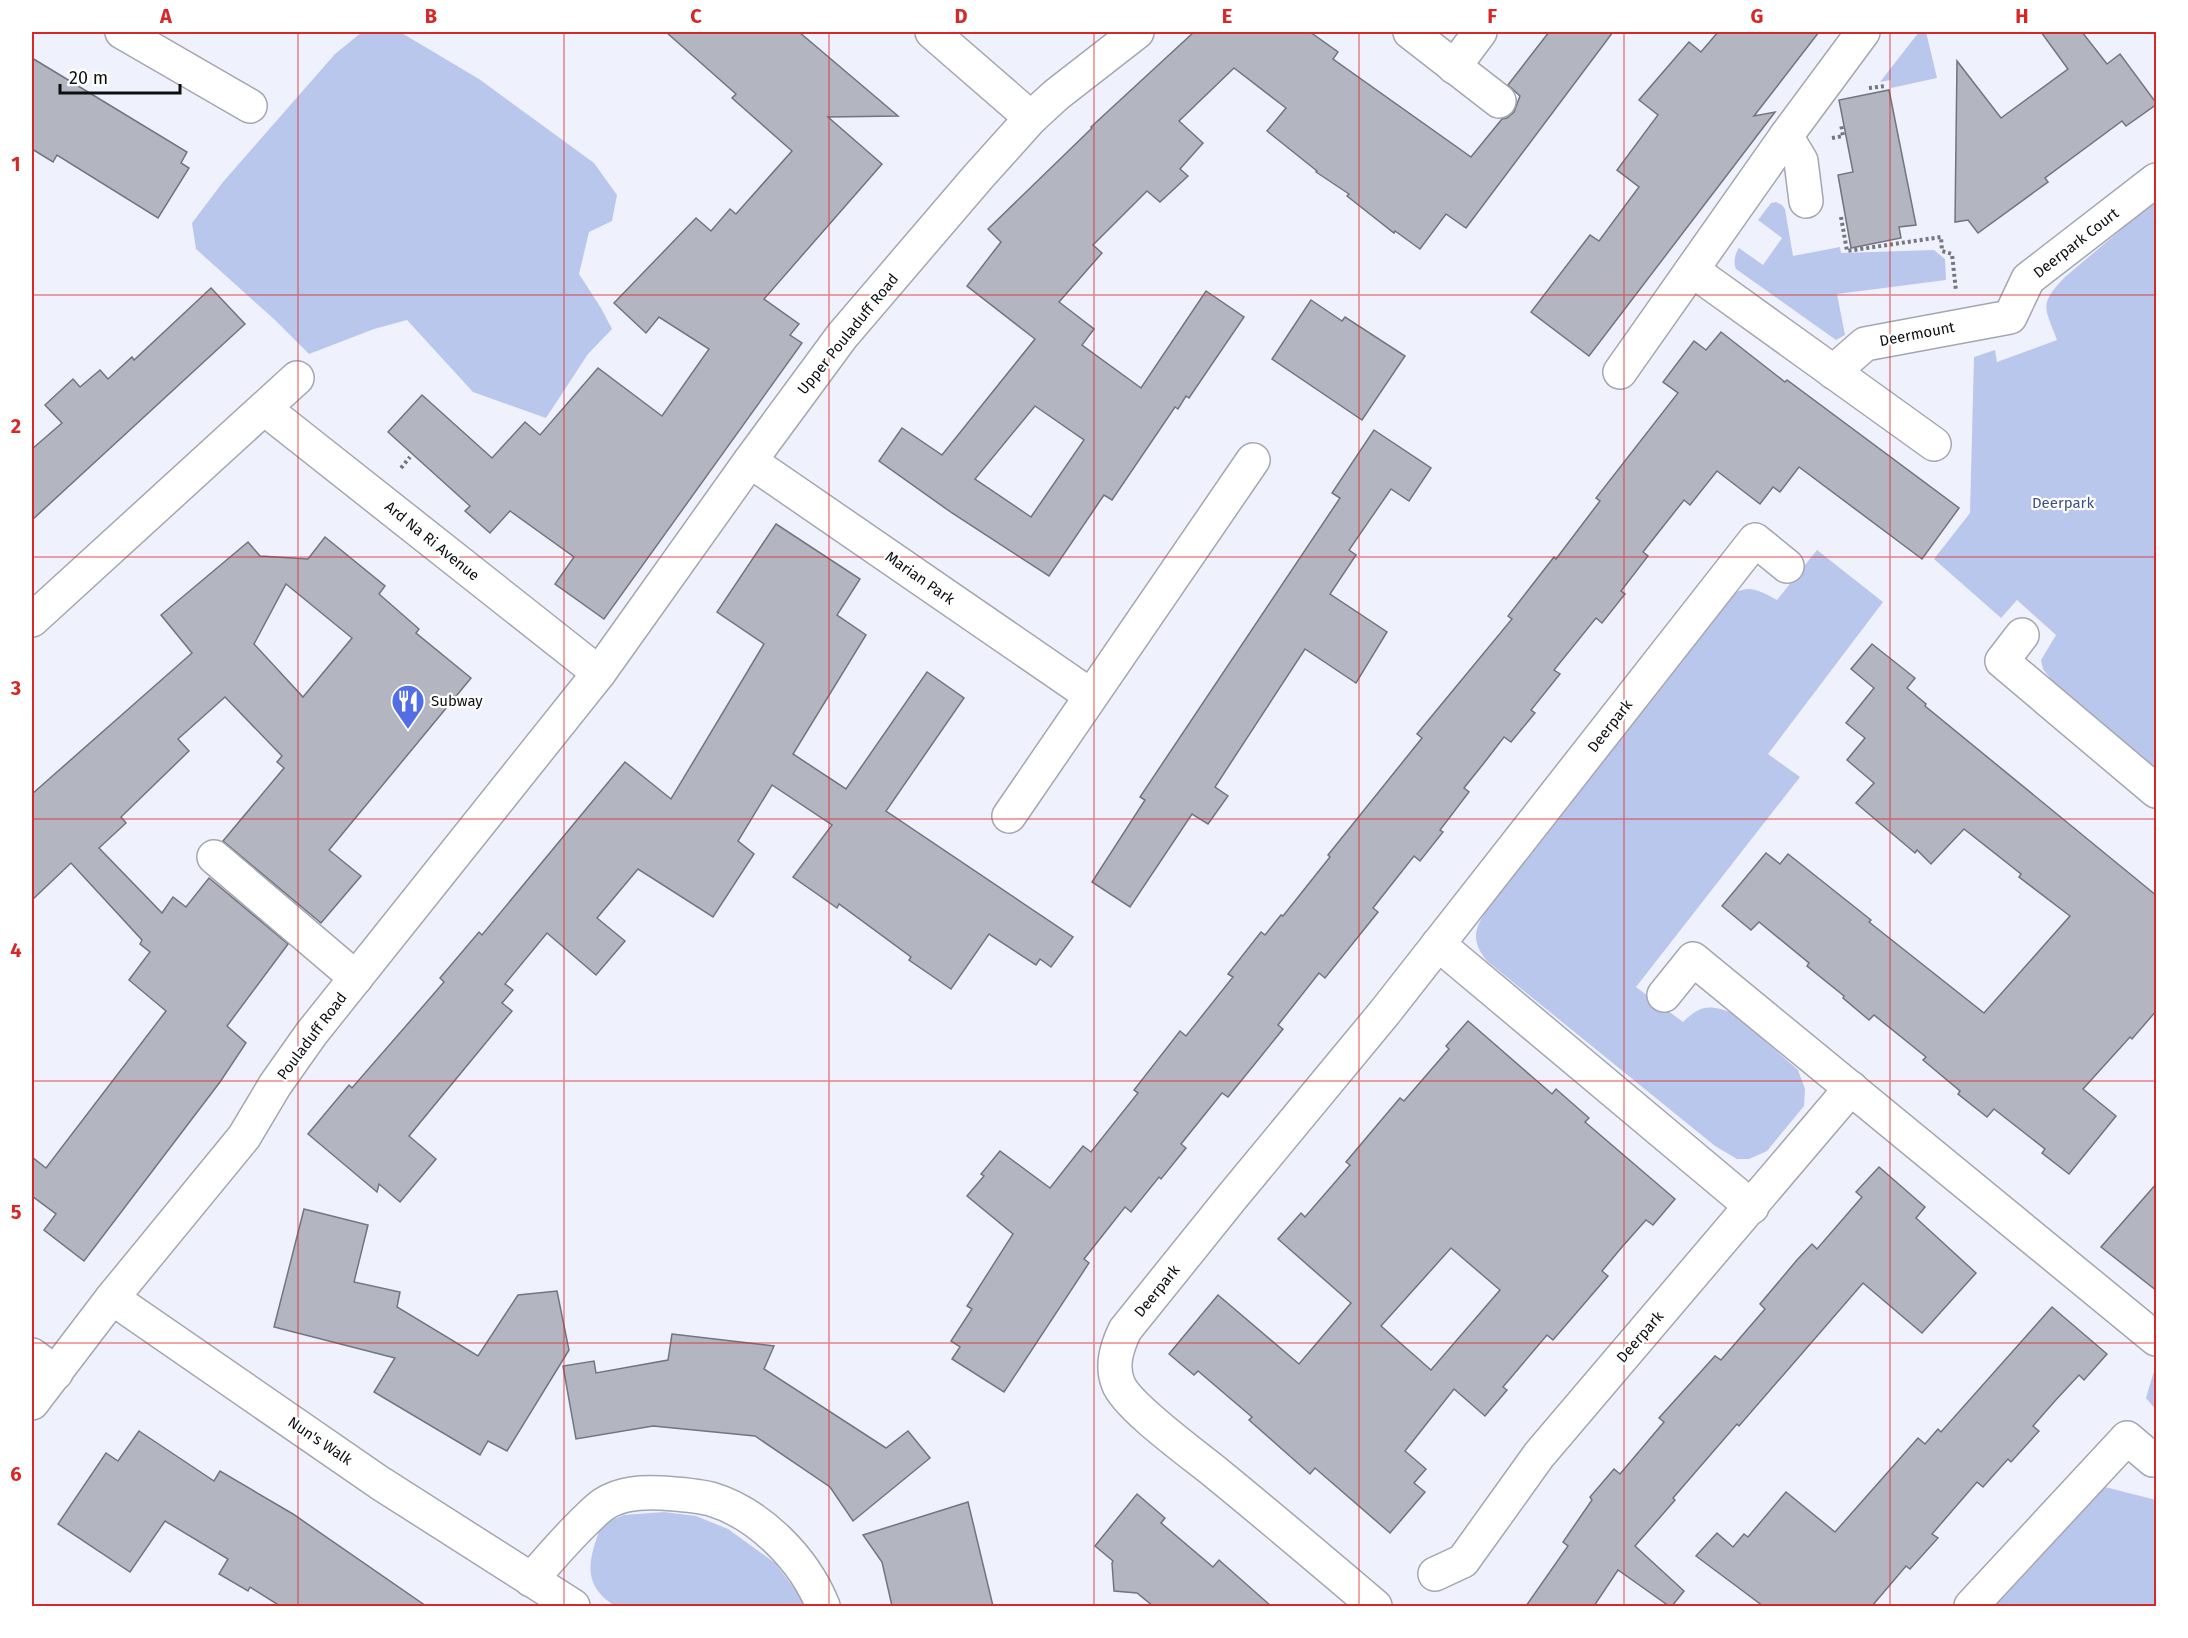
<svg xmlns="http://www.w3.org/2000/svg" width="2188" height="1638" viewBox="0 0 2188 1638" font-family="'Fira Sans',sans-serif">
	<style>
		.green { fill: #bac7ed }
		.building { fill: #b3b6c0; stroke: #72757e; stroke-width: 1.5; fill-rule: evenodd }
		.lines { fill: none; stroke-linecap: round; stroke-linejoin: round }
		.minor-casing { stroke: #a4a7b1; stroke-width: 36 }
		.path { stroke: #75777d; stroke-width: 4; stroke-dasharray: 3 3; stroke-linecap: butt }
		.minor { stroke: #fff; stroke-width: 33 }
		.grid { fill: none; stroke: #d62828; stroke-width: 1.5; stroke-opacity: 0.55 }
		.labels { text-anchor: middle; stroke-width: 4.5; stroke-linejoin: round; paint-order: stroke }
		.street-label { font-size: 15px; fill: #0e0f12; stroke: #fff }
		.park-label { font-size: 15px; fill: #3e4f87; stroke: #fff }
		.poi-label { font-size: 15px; fill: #0e0f12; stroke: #fff; text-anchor: start }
		.neatline { fill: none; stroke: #d62828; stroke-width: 2 }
		.grid-label { font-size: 20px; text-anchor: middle; font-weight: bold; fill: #d62828 }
	</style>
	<rect width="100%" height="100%" fill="#eff2fc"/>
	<g class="green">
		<polygon points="362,32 400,32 479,79 594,163 617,195 612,221 589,232 579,274 601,308 612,329 588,354 546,418 473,392 407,320 374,329 309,354 275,320 196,249 192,223 223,182 335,54"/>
		<polygon points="1919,32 1926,32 1937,78 1891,88 1891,80 1880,82"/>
		<path d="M2156 200V770L2052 681 2043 669 2041 660 2056 635 2017 600 2001 618 1934 559 1970 513 1974 357 1995 350 1997 362 2057 340C2045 307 2038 305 2065 277Z"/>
		<path d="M1776 202 1782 205 1785 209 1793 256 1840 247 1841 253 1934 250 1945 259 1946 280 1837 294 1845 335 1836 340 1736 269C1733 262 1735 254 1739 248L1763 265 1782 238 1758 220 1771 203Z"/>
		<path d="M1817 550 1883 602 1768 754 1800 777 1636 987 1683 1022C1701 1004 1710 1005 1733 1013L1798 1070 1805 1089 1804 1106 1767 1151 1749 1159H1737L1715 1146 1487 961C1472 942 1473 931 1486 911L1723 600C1746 584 1753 587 1777 600Z"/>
		<polygon points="2154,1371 2156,1375 2156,1410 2146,1398"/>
		<polygon points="2105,1487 2156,1500 2156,1606 1991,1606"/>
		<path d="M664 1512 696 1516 728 1529 775 1563 807 1606H615C580 1584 589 1558 602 1524L624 1515Z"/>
	</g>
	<g class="building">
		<polygon points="666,32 799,32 898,116 828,117 882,164 764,299 799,324 790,335 802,343 604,619 555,584 574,557 510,511 490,533 465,511 470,506 388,432 422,395 492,458 525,422 540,435 598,368 662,416 709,349 659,317 646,333 614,303 696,218 711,231 730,209 736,214 792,151 732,98 736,94"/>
		<path d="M1194 32H1310L1338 52 1333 59 1471 157 1502 119 1507 118 1514 112 1520 96 1508 85 1549 32H1613L1466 228 1446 214 1420 249 1395 231 1394 233 1347 196 1349 194 1316 172 1317 171 1267 131 1286 108 1234 68 1179 121 1203 143 1180 169 1188 176 1160 202 1147 191 1093 245 1102 253 1059 302 1094 329 1082 345 1141 388 1206 291 1244 317 1189 398 1186 396 1178 409 1175 407 1112 500 1104 495 1049 576 952 513 879 461 902 428 942 455 1035 339 967 286 1001 242 988 229 1092 128 1091 127ZM1035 406 1084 440 1031 517 975 479Z"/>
		<polygon points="1718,32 1819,32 1754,116 1775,112 1589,356 1531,312 1590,235 1599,241 1639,187 1617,170 1658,115 1639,100 1689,42 1701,52"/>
		<polygon points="2041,32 2082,32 2107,64 2120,54 2157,104 2126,126 2122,121 2045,178 2048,182 1978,233 1968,220 1955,222 1957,61 2001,118 2068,69"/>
		<polygon points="32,58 187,152 181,163 189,168 158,218 57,155 53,162 32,149"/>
		<polygon points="1889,90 1916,225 1899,227 1901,238 1851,248 1838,175 1853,172 1839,100"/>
		<polygon points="211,288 245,324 32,520 32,449 62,423 45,405 73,379 80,387 100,370 108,379 132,357 134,360"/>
		<polygon points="1311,300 1342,321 1345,317 1405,356 1362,420 1272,359"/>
		<polygon points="1721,332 1785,382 1787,380 1959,508 1922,559 1799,467 1780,492 1773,487 1760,504 1717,471 1690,505 1684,500 1643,552 1648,556 1621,591 1625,594 1602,623 1596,618 1554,670 1560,674 1531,710 1535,713 1511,742 1504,737 1484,763 1464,788 1469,792 1440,830 1443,832 1420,861 1414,856 1373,908 1378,912 1325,978 1319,973 1278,1025 1283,1029 1258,1060 1228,1097 1222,1093 1181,1144 1186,1148 1161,1179 1159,1177 1131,1212 1125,1207 1084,1259 1089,1263 1004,1392 952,1359 960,1347 951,1341 972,1309 967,1306 1013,1234 967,1196 984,1176 981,1174 1000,1151 1050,1188 1083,1146 1091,1152 1138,1093 1134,1090 1180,1031 1186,1036 1233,977 1228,974 1261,932 1265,935 1281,915 1283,916 1330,857 1328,855 1422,738 1417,734 1512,619 1508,616 1554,557 1556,559 1600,501 1596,498 1678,393 1663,382 1694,341 1706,350"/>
		<polygon points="1374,430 1431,468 1409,501 1391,489 1349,550 1356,555 1330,594 1387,632 1356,683 1305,649 1215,787 1228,796 1208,824 1192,814 1130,907 1092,882 1145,800 1140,797 1340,498 1332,493"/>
		<polygon points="776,524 860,579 837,615 866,635 793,754 846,789 927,672 964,698 886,811 1073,937 1051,967 1040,959 1036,965 989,934 951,989 909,960 911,957 839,904 837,908 793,877 832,825 772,785 738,841 754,854 713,917 638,869 597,918 625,941 596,975 547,933 505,984 513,990 502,1003 512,1011 409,1136 436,1159 400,1202 379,1184 377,1192 308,1134 349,1085 352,1088 425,1004 444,982 440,978 479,932 482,935 625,762 671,799 764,644 717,612"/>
		<path d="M325 537 385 586 379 594 419 629 416 633 471 678 329 850 361 876 321 923 223 841 284 768 277 762 282 756 225 697 178 739 189 751 121 817 126 823 99 848 162 913 173 897 186 907 209 878 288 944 227 1026 246 1043 220 1082 84 1261 44 1230 56 1214 32 1196V1157L46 1168 166 1011 129 980 150 952 140 944 142 940 71 863 32 900V794L192 653 161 615 248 542 260 556 308 559ZM286 584 352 638 303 697 254 644Z"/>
		<polygon points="1872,644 1915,678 1907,688 1926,704 1925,706 2157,896 2157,1010 2132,1039 2130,1037 2083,1089 2116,1116 2069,1174 2042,1153 2045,1149 1994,1109 1987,1117 1958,1094 1960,1091 1923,1060 1926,1057 1874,1015 1869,1020 1843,998 1844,996 1807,966 1809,963 1759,922 1751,930 1722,906 1766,853 1780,864 1788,854 1871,920 1869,922 1984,1013 2070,916 2019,877 2021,874 1964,829 1931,864 1917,850 1915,853 1856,803 1874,783 1847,760 1865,738 1846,723 1874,688 1851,669"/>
		<path d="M1468 1021 1552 1094 1556 1089 1589 1118 1585 1122 1675 1199 1653 1225 1646 1220 1622 1247 1602 1271 1608 1276 1553 1340 1547 1335 1503 1387 1507 1390 1485 1416 1454 1389 1405 1451 1426 1469 1414 1483 1425 1492 1390 1533 1315 1468 1310 1474 1249 1420 1252 1417 1198 1371 1194 1375 1169 1354 1218 1295 1299 1364 1351 1303 1278 1239 1301 1213 1305 1217 1350 1165 1346 1162 1378 1124 1400 1098 1404 1101 1449 1049 1446 1046ZM1451 1248 1500 1290 1431 1370 1381 1326Z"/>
		<polygon points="1879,1167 1925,1207 1916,1218 1976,1273 1922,1333 1863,1283 1739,1426 1737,1424 1673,1498 1675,1500 1635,1546 1684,1591 1672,1606 1669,1606 1618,1570 1594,1606 1526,1606 1568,1546 1563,1542 1592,1500 1590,1497 1614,1469 1620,1474 1664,1422 1659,1418 1715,1356 1721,1360 1765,1309 1760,1304 1797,1260 1812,1244 1817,1249 1862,1197 1856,1192"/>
		<polygon points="2157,1183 2157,1291 2101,1247"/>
		<polygon points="304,1209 368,1225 354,1282 400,1292 397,1307 478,1356 518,1295 557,1291 569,1350 507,1451 488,1441 480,1455 374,1392 395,1358 274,1327"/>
		<polygon points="2052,1307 2107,1354 2084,1380 2079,1375 2054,1402 2033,1426 2039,1431 2011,1462 2008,1459 1983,1487 1977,1482 1932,1534 1938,1538 1910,1569 1906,1566 1872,1606 1763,1606 1696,1556 1717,1533 1733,1547 1744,1534 1748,1537 1786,1492 1835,1532 1918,1438 1925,1444 1938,1429 1941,1432"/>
		<polygon points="672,1334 774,1346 764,1369 886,1448 908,1431 930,1458 853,1521 830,1487 755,1436 653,1426 576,1439 563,1366 594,1361 596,1373 668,1360"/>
		<polygon points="139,1431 214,1481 220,1471 293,1514 426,1606 280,1606 250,1587 248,1591 219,1574 228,1559 165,1521 130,1572 58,1524 106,1453 118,1461"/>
		<polygon points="1137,1494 1165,1518 1161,1523 1213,1567 1219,1560 1271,1606 1153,1606 1137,1593 1114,1591 1112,1563 1113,1561 1095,1546"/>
		<polygon points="968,1502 993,1606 892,1606 882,1562 863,1535"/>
	</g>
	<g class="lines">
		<defs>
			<g id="minor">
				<polyline points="122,32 250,106"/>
				<polyline points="932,32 1031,118"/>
				<polyline points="1410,32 1499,101"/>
				<polyline points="1454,67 1480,32"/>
				<polyline points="1786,136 1801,161 1806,201"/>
				<polyline points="1692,270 1934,444"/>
				<polyline points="1620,372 1786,136 1863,32"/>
				<polyline points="1833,372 1865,344 2010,317 2028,279 2156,180"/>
				<polyline points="265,409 599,673"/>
				<polyline points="750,461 1090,695"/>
				<polyline points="32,620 297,378"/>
				<polyline points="2022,635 2002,661 2156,791"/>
				<polyline points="1009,816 1253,460"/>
				<polyline points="214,857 356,978"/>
				<polyline points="1438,944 1752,1207"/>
				<polyline points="1664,995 1693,959 2156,1339"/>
				<polyline points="112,1298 380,1483 573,1606"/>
				<polyline points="32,1355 56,1373"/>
				<polyline points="32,1403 112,1298 244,1137 275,1085 311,1034 599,673 750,461 842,336 978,177 1031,118 1056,95 1137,32"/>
				<polyline points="1435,1574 1463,1561 1539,1455 1851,1088"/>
				<path d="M531 1580C549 1559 567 1538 587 1519 592 1514 598 1508 604 1504 621 1493 641 1492 661 1493 678 1494 694 1495 711 1499 760 1514 804 1559 823 1606"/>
				<path d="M1375 1606C1322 1561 1269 1516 1215 1472 1193 1454 1126 1406 1118 1383 1111 1365 1117 1347 1125 1330L1232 1197 1385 1012 1755 540 1787 566"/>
				<polyline points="1971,1606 2127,1438 2153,1460"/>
			</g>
		</defs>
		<use href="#minor" class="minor-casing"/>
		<g class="path">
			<polyline points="1869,88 1886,86"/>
			<polyline points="1832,138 1843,136 1841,124"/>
			<polyline points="1841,217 1847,251 1941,237 1942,251 1952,254 1956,291"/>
			<polyline points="401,468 410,457"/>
		</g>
		<use href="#minor" class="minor"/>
	</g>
	<path class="grid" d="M298 32V1606M564 32V1606M829 32V1606M1094 32V1606M1359 32V1606M1624 32V1606M1890 32V1606M32 295H2156M32 557H2156M32 819H2156M32 1081H2156M32 1343H2156"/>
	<defs>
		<symbol id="restaurant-pin" viewBox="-11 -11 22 30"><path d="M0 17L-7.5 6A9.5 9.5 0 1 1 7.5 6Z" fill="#536ee4" stroke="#fff"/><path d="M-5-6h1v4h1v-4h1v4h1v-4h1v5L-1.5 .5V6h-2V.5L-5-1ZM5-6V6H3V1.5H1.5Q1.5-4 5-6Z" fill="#fff"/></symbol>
	</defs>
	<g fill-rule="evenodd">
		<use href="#restaurant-pin" x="389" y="682" width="38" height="52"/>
	</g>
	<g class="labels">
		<g class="street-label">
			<text transform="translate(2076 243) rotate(-38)" y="5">Deerpark Court</text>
			<text transform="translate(848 334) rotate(-51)" y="5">Upper Pouladuff Road</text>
			<text transform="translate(1917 334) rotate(-11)" y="5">Deermount</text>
			<text transform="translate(432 541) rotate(39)" y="5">Ard Na Ri Avenue</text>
			<text transform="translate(920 578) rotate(35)" y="5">Marian Park</text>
			<text transform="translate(1610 726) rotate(-52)" y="5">Deerpark</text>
			<text transform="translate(312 1036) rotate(-53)" y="5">Pouladuff Road</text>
			<text transform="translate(1157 1291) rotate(-51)" y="5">Deerpark</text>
			<text transform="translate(1640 1337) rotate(-49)" y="5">Deerpark</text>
			<text transform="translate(320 1441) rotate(34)" y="5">Nun's Walk</text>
		</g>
		<g class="park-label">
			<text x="2063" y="508">Deerpark</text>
		</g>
		<g class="poi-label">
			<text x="431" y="706">Subway</text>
		</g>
	</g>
	<rect width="2188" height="1638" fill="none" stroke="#ffffff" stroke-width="66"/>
	<path d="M60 84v9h120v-9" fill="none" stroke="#0e0f12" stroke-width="3"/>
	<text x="69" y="84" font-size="18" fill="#0e0f12" stroke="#ffffff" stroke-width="4.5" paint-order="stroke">20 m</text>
	<rect x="33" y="33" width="2122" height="1572" class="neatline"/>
	<g class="grid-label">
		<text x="166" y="23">A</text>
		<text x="431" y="23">B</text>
		<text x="696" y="23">C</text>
		<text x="961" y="23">D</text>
		<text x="1227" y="23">E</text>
		<text x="1492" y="23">F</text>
		<text x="1757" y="23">G</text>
		<text x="2022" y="23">H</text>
		<text x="16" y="171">1</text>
		<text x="16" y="433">2</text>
		<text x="16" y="695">3</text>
		<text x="16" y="957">4</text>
		<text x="16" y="1219">5</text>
		<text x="16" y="1481">6</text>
	</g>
</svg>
